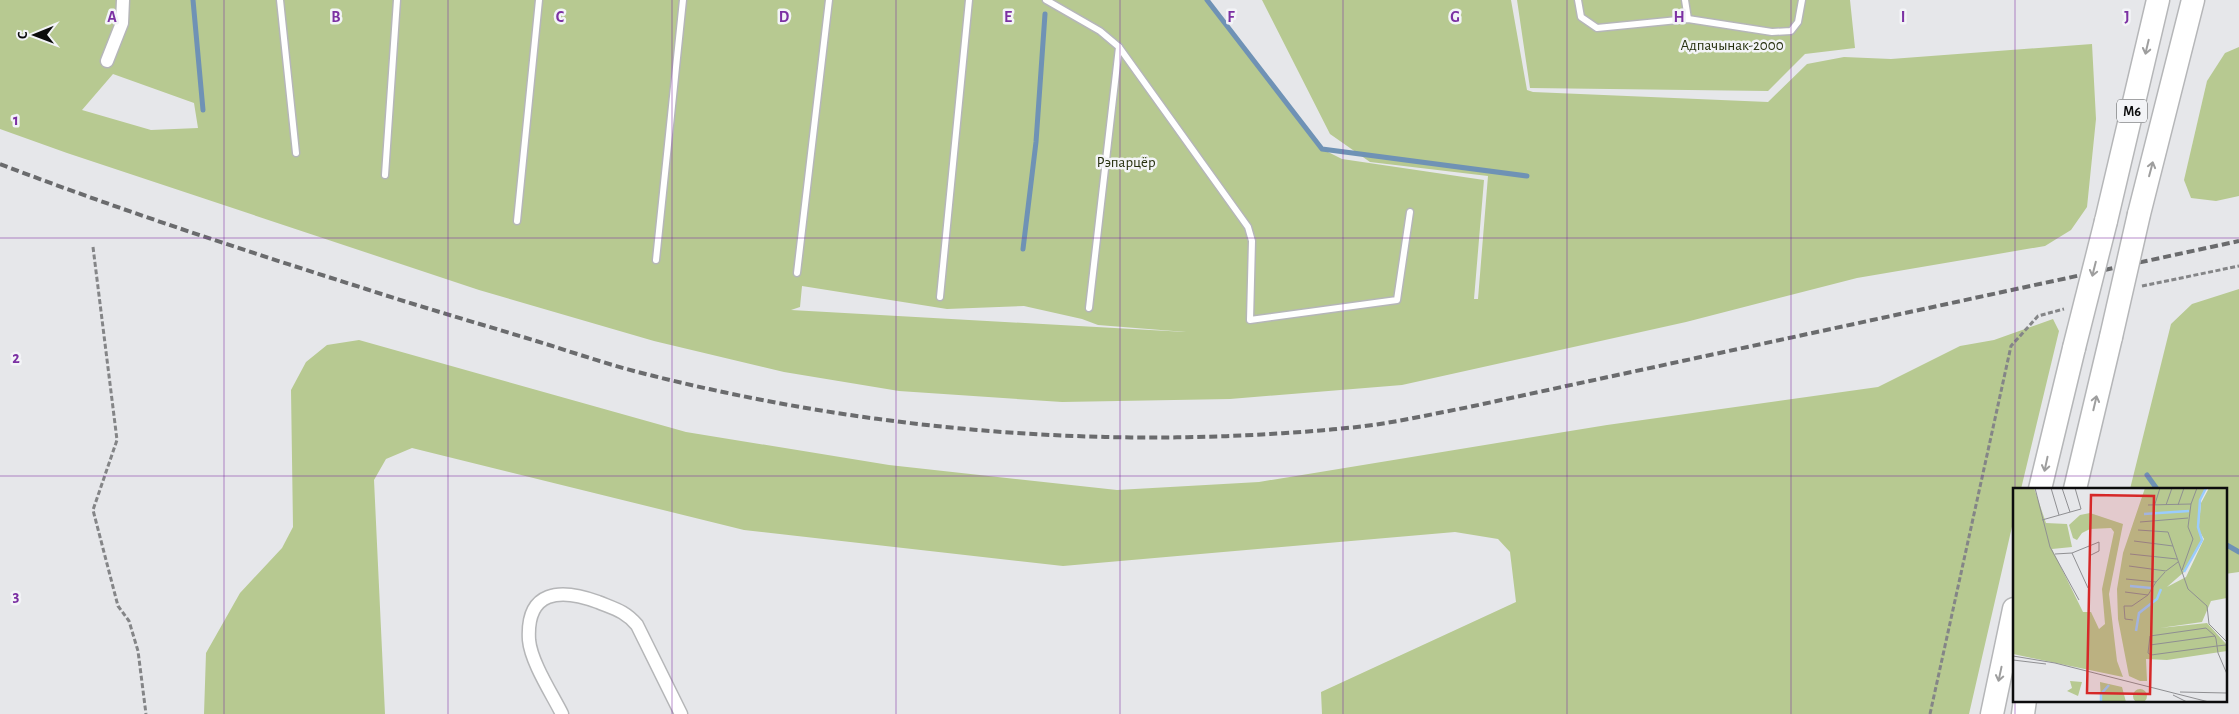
<svg xmlns="http://www.w3.org/2000/svg" width="2239" height="714" viewBox="0 0 2239 714" font-family="'Alegreya Sans',sans-serif">
	<style>
		.green { fill: #b7c991; fill-rule: evenodd }
		.lines { fill: none; stroke-linecap: round; stroke-linejoin: round }
		.stream { stroke: #6f92b5; stroke-width: 5 }
		.lane-casing { stroke: #b5b6b8; stroke-width: 9 }
		.street-casing { stroke: #b5b6b8; stroke-width: 15 }
		.highway-casing { stroke: #b5b6b8; stroke-width: 25 }
		.path { stroke: #848587; stroke-width: 3; stroke-dasharray: 5 2.5; stroke-linecap: butt }
		.lane { stroke: #fff; stroke-width: 6 }
		.street { stroke: #fff; stroke-width: 12 }
		.highway { stroke: #fff; stroke-width: 22 }
		.rail { stroke: #6a6b6d; stroke-width: 4; stroke-dasharray: 8 4; stroke-linecap: butt }
		.highway-bridge-casing { stroke: #b5b6b8; stroke-width: 25; stroke-linecap: butt }
		.highway-bridge { stroke: #fff; stroke-width: 22 }
		.oneway { stroke: #9e9e9e }
		.grid { fill: none; stroke: #7c31a3; stroke-width: 1; stroke-opacity: 0.55 }
		.labels { text-anchor: middle; stroke-width: 5; stroke-linejoin: round; paint-order: stroke }
		.shield { fill: #f3f4f7; stroke: #515253; stroke-width: 1 }
		.shield-label { font-size: 14px; font-weight: bold; fill: #0c0c0d }
		.park-label { font-size: 15px; fill: #27310f; stroke: #f3f4f7 }
		.inset-river { fill: none; stroke: #9accfd; stroke-width: 2.5 }
		.inset-road { fill: none; stroke: #8f8f92; stroke-width: 1 }
		.view { fill: #d62828; fill-opacity: 0.15; stroke: #d62828; stroke-width: 2.5 }
		.inset-edge { fill: none; stroke: #0c0c0d; stroke-width: 2.5 }
		.grid-label { font-size: 16px; text-anchor: middle; font-weight: bold; fill: #7c31a3; stroke: #f3f4f7; stroke-width: 5; stroke-linejoin: round; paint-order: stroke }
	</style>
	<rect width="100%" height="100%" fill="#e6e7ea"/>
	<g class="green">
		<path d="M0 0H1207L1322 149 1342 159 1484 180 1474 299H1478L1488 176 1370 162 1330 134 1262 0H1511L1527 90 1533 92 1768 102 1807 64 1844 57 1891 59 2092 44 2096 119 2087 207 2071 230 2045 246 1857 278 1686 322 1402 385 1230 399 1062 402 899 391 784 372 654 341 479 290 67 153 0 129ZM113 74 194 103 198 128 151 130 82 110ZM802 286 947 309 1024 306 1082 319 1098 325 1186 332 791 310 800 307Z"/>
		<polygon points="1517,0 1850,0 1855,48 1805,54 1768,91 1530,88"/>
		<polygon points="2239,47 2239,196 2216,201 2191,198 2184,180 2207,81 2225,53"/>
		<polygon points="2239,289 2239,572 2225,574 2225,489 2130,489 2171,324 2192,304"/>
		<polygon points="2053,319 2059,331 2021,489 2014,489 2014,518 1969,714 1322,714 1321,692 1516,602 1510,552 1498,539 1455,532 1063,566 744,530 412,448 386,459 374,480 385,714 204,714 206,653 240,593 282,548 293,527 291,390 306,362 327,345 359,340 686,432 889,465 1117,490 1259,482 1607,425 1878,387 1960,346 1994,340"/>
	</g>
	<g class="lines">
		<g class="stream">
			<polyline points="193,0 203,110"/>
			<polyline points="1207,0 1322,149 1527,176"/>
			<polyline points="1023,249 1036,142 1045,14"/>
			<polyline points="2147,475 2157,489"/>
			<polyline points="2225,544 2239,552"/>
		</g>
		<defs>
			<g id="lane">
				<polyline points="280,0 296,153"/>
				<polyline points="1046,0 1100,31 1119,47 1089,308"/>
				<polyline points="1578,0 1581,17 1597,28 1688,19 1772,32 1791,31 1798,22 1802,0"/>
				<polyline points="1685,0 1688,19"/>
				<polyline points="1119,47 1248,227 1252,241 1250,320 1397,300 1410,212"/>
				<polyline points="385,175 397,0"/>
				<polyline points="517,221 539,0"/>
				<polyline points="656,260 683,0"/>
				<polyline points="797,273 829,0"/>
				<polyline points="940,297 969,0"/>
			</g>
			<g id="street">
				<polyline points="107,61 122,23 123,0"/>
				<path d="M562 714C552 694 531 662 529 640 526 590 560 588 598 602 615 609 625 611 637 625L681 714"/>
			</g>
			<g id="highway">
				<polyline points="2139,214 2193,0"/>
				<polyline points="2106,221 2158,0"/>
				<polyline points="2040,489 2074,348"/>
				<polyline points="2075,489 2111,337"/>
				<polyline points="1992,714 2014,609"/>
				<polyline points="2023,714 2025,700"/>
			</g>
		</defs>
		<use href="#lane" class="lane-casing"/>
		<use href="#street" class="street-casing"/>
		<use href="#highway" class="highway-casing"/>
		<g class="path">
			<polyline points="93,247 117,440 93,510 118,606 129,621 138,651 146,714"/>
			<polyline points="2142,286 2239,266"/>
			<polyline points="1930,714 2011,346 2038,316 2064,309"/>
		</g>
		<use href="#lane" class="lane"/>
		<use href="#street" class="street"/>
		<use href="#highway" class="highway"/>
		<path class="rail" d="M0 164C120 210 243 250 366 289 421 307 477 323 533 340 566 350 600 362 634 371 869 432 1115 452 1357 427 1394 423 1432 414 1469 407L2239 241"/>
		<defs>
			<g id="highway-bridge">
				<polyline points="2111,337 2139,214"/>
				<polyline points="2074,348 2106,221"/>
			</g>
		</defs>
		<use href="#highway-bridge" class="highway-bridge-casing"/>
		<use href="#highway-bridge" class="highway-bridge"/>
	</g>
	<defs><path id="oneway-shaft" d="M-6 0H5M1.5-3L5.5 0L1.5 3" fill="none" stroke-width="1.6" stroke-linecap="round" stroke-linejoin="round" transform="scale(1.25)"/></defs>
	<g class="oneway">
		<use href="#oneway-shaft" transform="translate(2147 47) rotate(103)"/>
		<use href="#oneway-shaft" transform="translate(2151 169) rotate(-75)"/>
		<use href="#oneway-shaft" transform="translate(2094 269) rotate(104)"/>
		<use href="#oneway-shaft" transform="translate(2095 403) rotate(-77)"/>
		<use href="#oneway-shaft" transform="translate(2046 464) rotate(102)"/>
		<use href="#oneway-shaft" transform="translate(2000 674) rotate(102)"/>
	</g>
	<path class="grid" d="M224 0V714M448 0V714M672 0V714M896 0V714M1120 0V714M1343 0V714M1567 0V714M1791 0V714M2015 0V489M0 238H2239M0 476H2239M2015 700V714"/>
	<g class="labels">
		<rect class="shield" x="2117" y="99.5" width="30" height="23" rx="4"/>
		<g class="shield-label">
			<text x="2132" y="116">М6</text>
		</g>
		<g class="park-label">
			<text x="1732" y="50">Адпачынак-2000</text>
			<text x="1126" y="167">Рэпарцёр</text>
		</g>
	</g>
	<g transform="translate(2013 488)">
		<rect width="214" height="214" fill="#e6e7ea"/>
		<path d="M0 0H21L33 35 54 36 59 59 39 61 70 124H78L86 141 92 136 89 101 101 44 98 40 77 41 69 45 64 52 60 50 56 37 67 27 77 25 110 36 96 106 104 173 110 189 0 166ZM132 0H194L187 12 186 37 188 15 196 0H214V110L198 113 189 134 147 140 194 135 214 157V163L154 172 133 171 134 193H127L116 188 105 131 104 101 110 65ZM187 44 191 51 173 89 154 99 171 84 189 52ZM57 193 69 194 65 208 54 203 59 200ZM87 194 109 199 113 214H88ZM120 208a7 7 0 1 1 14 0a7 7 0 1 1-14 0Z" fill="#b7c991" fill-rule="evenodd"/>
		<path class="inset-river" d="M131 26 176 23M171 84 189 52 185 39 187 12 193 0M117 98 138 100M123 143 126 125 144 111 148 101M88 214V206L96 197"/>
		<path class="inset-road" d="M22 0 37 59 66 112M38 0 46 27M49 0 57 24M135 17 178 16M153 17 159 0M165 17 171 0M141 19 147 0M29 32 68 21 62 0M127 34 175 30M125 42 155 44 175 101 194 118 196 136 214 154M121 53 160 58M59 65 75 100M42 66 59 65 86 54V63L76 68M117 66 164 71M116 78 153 83 165 74M169 82 180 51 175 39 178 16 184 0M113 91 143 94 152 84M112 104 135 107 143 94M120 132 112 131 111 118H119L135 107M137 157 202 148M213 157 204 158 138 167 135 165 137 148 193 140 202 148 203 151 205 165 214 186M0 168 42 175 196 214M0 172 33 176M167 204 214 205M160 207 174 214"/>
		<path class="view" d="M78 7 141 8 137 206 74 205Z"/>
		<rect width="214" height="214" class="inset-edge"/>
	</g>
	<g class="grid-label">
		<text x="112" y="22">A</text>
		<text x="336" y="22">B</text>
		<text x="560" y="22">C</text>
		<text x="784" y="22">D</text>
		<text x="1008" y="22">E</text>
		<text x="1231" y="22">F</text>
		<text x="1455" y="22">G</text>
		<text x="1679" y="22">H</text>
		<text x="1903" y="22">I</text>
		<text x="2127" y="22">J</text>
		<text x="16" y="125">1</text>
		<text x="16" y="363">2</text>
		<text x="16" y="601">3</text>
	</g>
	<g transform="translate(35 35) rotate(269)" stroke="#f3f4f7" stroke-width="4" paint-order="stroke">
	<path d="M0-4L9 19L0 12L-9 19Z" fill="#0c0c0d"/>
	<text y="-8" font-size="14" font-weight="bold" text-anchor="middle" fill="#0c0c0d">С</text>
	</g>
</svg>
